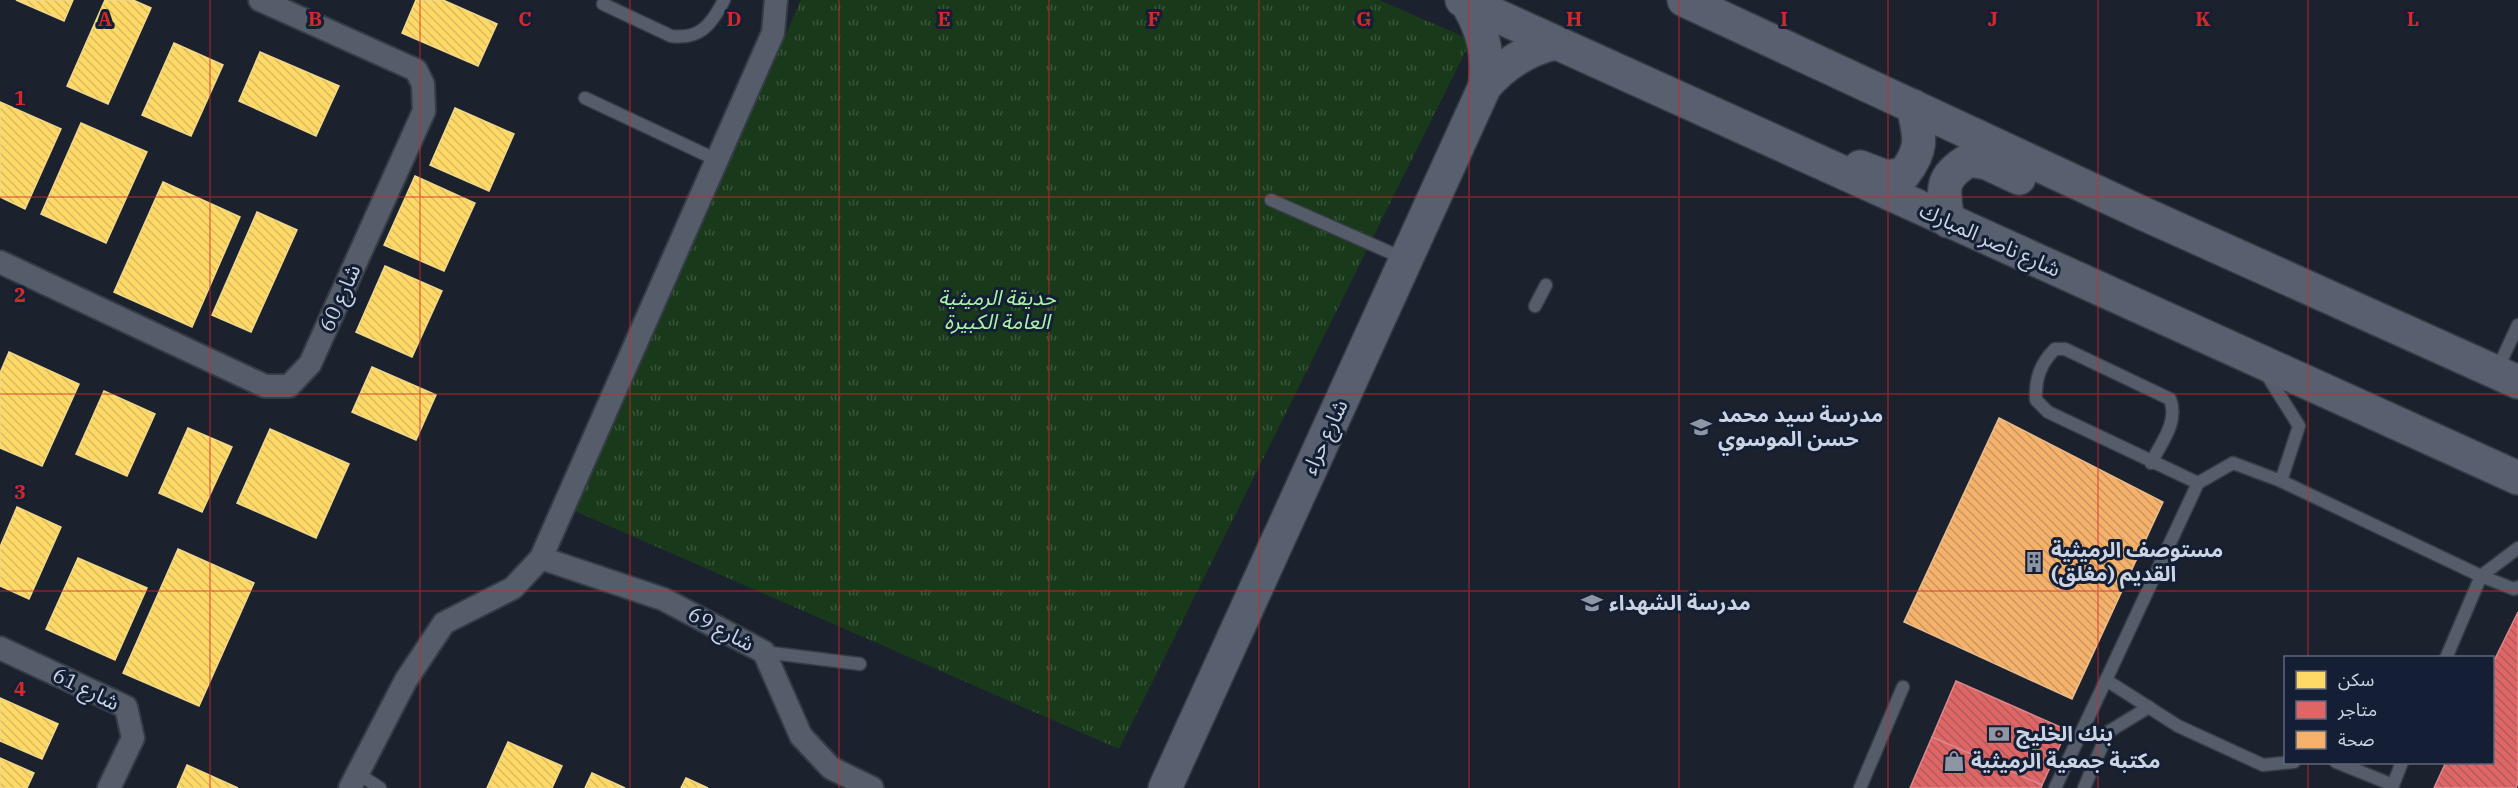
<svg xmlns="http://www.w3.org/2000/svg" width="2518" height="788" viewBox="0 0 2518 788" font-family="'IBM Plex Serif','Noto Sans Arabic',serif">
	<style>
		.park { fill: url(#park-tufts) }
		.homes { fill: url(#homes-back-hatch); stroke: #f0d88c; stroke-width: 1.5 }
		.shops { fill: url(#shops-back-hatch); stroke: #da878c; stroke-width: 1.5 }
		.health { fill: url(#health-back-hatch); stroke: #e9bc8f; stroke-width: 1.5 }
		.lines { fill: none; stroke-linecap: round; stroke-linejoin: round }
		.lane-casing { stroke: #363c45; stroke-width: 15 }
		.street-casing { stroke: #363c45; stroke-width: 26 }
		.secondary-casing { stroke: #363c45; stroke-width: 36 }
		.lane { stroke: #565d6a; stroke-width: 12 }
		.street { stroke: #565d6a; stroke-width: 22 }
		.secondary { stroke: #585f6f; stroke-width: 33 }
		.grid { fill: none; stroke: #d62828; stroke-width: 1.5; stroke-opacity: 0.55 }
		.labels { text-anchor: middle; stroke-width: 6; stroke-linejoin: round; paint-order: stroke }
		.street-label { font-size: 21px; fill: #ccd4e3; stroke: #141f35 }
		.park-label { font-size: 21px; font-style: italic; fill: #abf4a6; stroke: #141f35 }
		.poi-label { font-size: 21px; font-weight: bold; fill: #ccd4e3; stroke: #141f35; text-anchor: start }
		.grid-label { font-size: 20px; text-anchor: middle; font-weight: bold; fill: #d62828; stroke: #141f35; stroke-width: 6; stroke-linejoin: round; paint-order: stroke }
	</style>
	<defs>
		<pattern id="park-tufts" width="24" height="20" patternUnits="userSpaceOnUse" patternTransform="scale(1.5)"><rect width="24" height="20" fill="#193a1a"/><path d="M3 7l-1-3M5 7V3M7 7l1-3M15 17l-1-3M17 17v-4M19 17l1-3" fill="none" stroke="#39563b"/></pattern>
		<pattern id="homes-back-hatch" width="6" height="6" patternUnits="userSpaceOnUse" patternTransform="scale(1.5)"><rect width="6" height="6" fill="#ffd966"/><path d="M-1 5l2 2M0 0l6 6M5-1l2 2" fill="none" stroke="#d8ba5f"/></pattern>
		<pattern id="shops-back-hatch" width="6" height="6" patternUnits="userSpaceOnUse" patternTransform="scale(1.5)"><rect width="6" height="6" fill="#e06666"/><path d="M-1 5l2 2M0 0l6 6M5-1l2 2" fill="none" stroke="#af5b5c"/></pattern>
		<pattern id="health-back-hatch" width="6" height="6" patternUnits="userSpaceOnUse" patternTransform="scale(1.5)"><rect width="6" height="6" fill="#f6b26b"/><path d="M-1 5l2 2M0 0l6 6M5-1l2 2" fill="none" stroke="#c89661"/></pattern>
	</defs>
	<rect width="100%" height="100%" fill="#1c222d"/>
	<polygon class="park" points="801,0 1379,0 1471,40 1119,749 575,511"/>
	<g class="homes">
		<polygon points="16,0 73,0 64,21"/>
		<polygon points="105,0 133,0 151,8 108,104 67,86"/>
		<polygon points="416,0 443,0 497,24 478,66 402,33"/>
		<polygon points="174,43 223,65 191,136 142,115"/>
		<polygon points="260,52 339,86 316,136 239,101"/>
		<polygon points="0,102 61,129 25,209 0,197"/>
		<polygon points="455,108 514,134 489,191 430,165"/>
		<polygon points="81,123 147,152 106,243 41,214"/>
		<polygon points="415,176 475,203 444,271 384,245"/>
		<polygon points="163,182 240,217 192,327 114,292"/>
		<polygon points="257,212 297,230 251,332 212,315"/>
		<polygon points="385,266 442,291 412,357 356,332"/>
		<polygon points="9,352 79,384 42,466 0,448 0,373"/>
		<polygon points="372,367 436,395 416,440 352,412"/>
		<polygon points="104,391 155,414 127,476 76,454"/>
		<polygon points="188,428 232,447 202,512 159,493"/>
		<polygon points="270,429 349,464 316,538 237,503"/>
		<polygon points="17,507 61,527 29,599 0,586 0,547"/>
		<polygon points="178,549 254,583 199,706 123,673"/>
		<polygon points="78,558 147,588 115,660 46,629"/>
		<polygon points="0,698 58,724 42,759 0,741"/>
		<polygon points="508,742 562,766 552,788 487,788"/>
		<polygon points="0,758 34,773 27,788 0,788"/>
		<polygon points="187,765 238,788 177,788"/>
		<polygon points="592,773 625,788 585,788"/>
		<polygon points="686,778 708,788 681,788"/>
	</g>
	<g class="shops">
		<polygon points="2518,612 2518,783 2516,788 2434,788 2446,762 2492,762 2492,665"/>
		<polygon points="1956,681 2067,730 2042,785 1932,737"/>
		<polygon points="1932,737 2042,785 2041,788 1910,788"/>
	</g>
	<polygon class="health" points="1999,418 2163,502 2072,699 1904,622"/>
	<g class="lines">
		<defs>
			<g id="lane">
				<path d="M603 4 671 36C700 40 712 24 724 0"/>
				<polyline points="585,98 717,160"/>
				<polyline points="1271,200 1405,259"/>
				<polyline points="1535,306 1546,285"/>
				<polyline points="2497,370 2518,325"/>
				<polyline points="2265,372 2299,426 2281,481 2233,463 2198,483 2106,680 2178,726 2263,765 2294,762"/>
				<path d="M2151 463C2161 443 2179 422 2170 399L2065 349H2055C2040 364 2035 379 2036 400L2048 412 2198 483"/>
				<polyline points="2281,481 2481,576 2514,589 2518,587"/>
				<polyline points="764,652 860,664"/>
				<polyline points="2446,658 2481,576 2518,548"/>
				<polyline points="2336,762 2393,785 2402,762"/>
				<polyline points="357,773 380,788"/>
				<polyline points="1860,788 1903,687"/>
				<polyline points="2055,788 2106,680"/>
				<polyline points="2084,788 2108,732 2149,707"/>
			</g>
			<g id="street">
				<polyline points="0,262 265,386 289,386 310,364 424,111 423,84 416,70 260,0"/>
				<polyline points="541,558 663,599 764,652 801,736 831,768 872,788"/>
				<polyline points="0,648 126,707 133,738 109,788"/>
				<polyline points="350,788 406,680 444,623 513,588 541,558 773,33 776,0"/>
			</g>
			<g id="secondary">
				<polyline points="1462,0 2518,478"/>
				<polyline points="1684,0 2142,213 2518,382"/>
				<path d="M1467 3C1483 30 1489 54 1485 86"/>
				<path d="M1860 167 1886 177 1904 174C1924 148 1920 137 1913 106"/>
				<path d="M1948 221C1943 189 1939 178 1969 160L1987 163 2019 178"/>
				<path d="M1165 788 1485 86C1505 64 1526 50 1555 43"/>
			</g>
		</defs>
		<use href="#lane" class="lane-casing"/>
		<use href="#street" class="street-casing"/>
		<use href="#secondary" class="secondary-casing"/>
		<use href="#lane" class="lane"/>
		<use href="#street" class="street"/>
		<use href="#secondary" class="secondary"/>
	</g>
	<path class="grid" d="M210 0V788M420 0V788M630 0V788M839 0V788M1049 0V788M1259 0V788M1469 0V788M1679 0V788M1888 0V788M2098 0V788M2308 0V658M0 197H2518M0 394H2518M0 591H2518M2308 762V788"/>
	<defs>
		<symbol id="school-bare" viewBox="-9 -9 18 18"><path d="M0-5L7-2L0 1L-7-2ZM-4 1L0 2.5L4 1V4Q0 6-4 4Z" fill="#8e96a3" stroke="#141f35" stroke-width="2.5" paint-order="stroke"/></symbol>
		<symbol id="building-bare" viewBox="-9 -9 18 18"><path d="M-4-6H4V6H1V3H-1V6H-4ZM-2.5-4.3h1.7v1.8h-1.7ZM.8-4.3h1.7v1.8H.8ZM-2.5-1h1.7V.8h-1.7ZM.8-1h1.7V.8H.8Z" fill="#8e96a3" stroke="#141f35" stroke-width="2.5" paint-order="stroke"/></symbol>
		<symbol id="bank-bare" viewBox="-9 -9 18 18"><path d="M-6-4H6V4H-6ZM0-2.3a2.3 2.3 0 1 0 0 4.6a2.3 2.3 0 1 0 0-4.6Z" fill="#8e96a3" stroke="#141f35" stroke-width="2.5" paint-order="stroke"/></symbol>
		<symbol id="shop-bare" viewBox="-9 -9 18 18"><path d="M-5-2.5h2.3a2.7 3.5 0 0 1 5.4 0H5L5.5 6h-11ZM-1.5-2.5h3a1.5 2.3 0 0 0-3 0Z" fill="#8e96a3" stroke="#141f35" stroke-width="2.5" paint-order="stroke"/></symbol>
	</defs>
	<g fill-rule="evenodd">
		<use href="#school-bare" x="1686" y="412" width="30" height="30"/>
		<use href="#building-bare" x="2019" y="547" width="30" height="30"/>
		<use href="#school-bare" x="1577" y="588" width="30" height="30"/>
		<use href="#bank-bare" x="1984" y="719" width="30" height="30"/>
		<use href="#shop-bare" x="1939" y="746" width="30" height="30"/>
	</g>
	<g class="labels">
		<g class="street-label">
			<text transform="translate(1990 240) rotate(24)" y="7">شارع ناصر المبارك</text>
			<text transform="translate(340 298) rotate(-66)" y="7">شارع 60</text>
			<text transform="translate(1325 437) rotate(-65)" y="7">شارع حراء</text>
			<text transform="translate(721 629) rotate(28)" y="7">شارع 69</text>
			<text transform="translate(86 689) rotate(26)" y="7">شارع 61</text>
		</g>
		<g class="park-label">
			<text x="997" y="305">حديقة الرميثية<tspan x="997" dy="24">العامة الكبيرة</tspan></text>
		</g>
		<g class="poi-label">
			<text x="1718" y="422">مدرسة سيد محمد<tspan x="1718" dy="24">حسن الموسوي</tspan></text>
			<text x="2051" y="557">مستوصف الرميثية<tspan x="2051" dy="24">القديم (مغلق)</tspan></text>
			<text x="1609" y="610">مدرسة الشهداء</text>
			<text x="2016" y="741">بنك الخليج</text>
			<text x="1971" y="768">مكتبة جمعية الرميثية</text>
		</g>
	</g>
	<g class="grid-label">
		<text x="105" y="26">A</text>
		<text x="315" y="26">B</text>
		<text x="525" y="26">C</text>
		<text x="734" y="26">D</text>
		<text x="944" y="26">E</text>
		<text x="1154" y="26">F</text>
		<text x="1364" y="26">G</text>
		<text x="1574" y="26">H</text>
		<text x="1784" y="26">I</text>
		<text x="1993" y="26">J</text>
		<text x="2203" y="26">K</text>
		<text x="2413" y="26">L</text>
		<text x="20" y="105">1</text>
		<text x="20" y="302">2</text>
		<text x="20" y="499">3</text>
		<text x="20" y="696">4</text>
	</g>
	<rect x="2284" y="656" width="210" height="108" fill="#141f35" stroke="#5e677b" stroke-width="1.5"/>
	<rect x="2296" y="671" width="30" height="18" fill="#ffd966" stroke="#5e677b" stroke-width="1.5"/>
	<text x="2338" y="686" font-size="18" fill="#ccd4e3">سكن</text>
	<rect x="2296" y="701" width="30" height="18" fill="#e06666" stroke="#5e677b" stroke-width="1.5"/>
	<text x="2338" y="716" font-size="18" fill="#ccd4e3">متاجر</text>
	<rect x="2296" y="731" width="30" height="18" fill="#f6b26b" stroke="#5e677b" stroke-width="1.5"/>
	<text x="2338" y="746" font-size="18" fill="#ccd4e3">صحة</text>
</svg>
